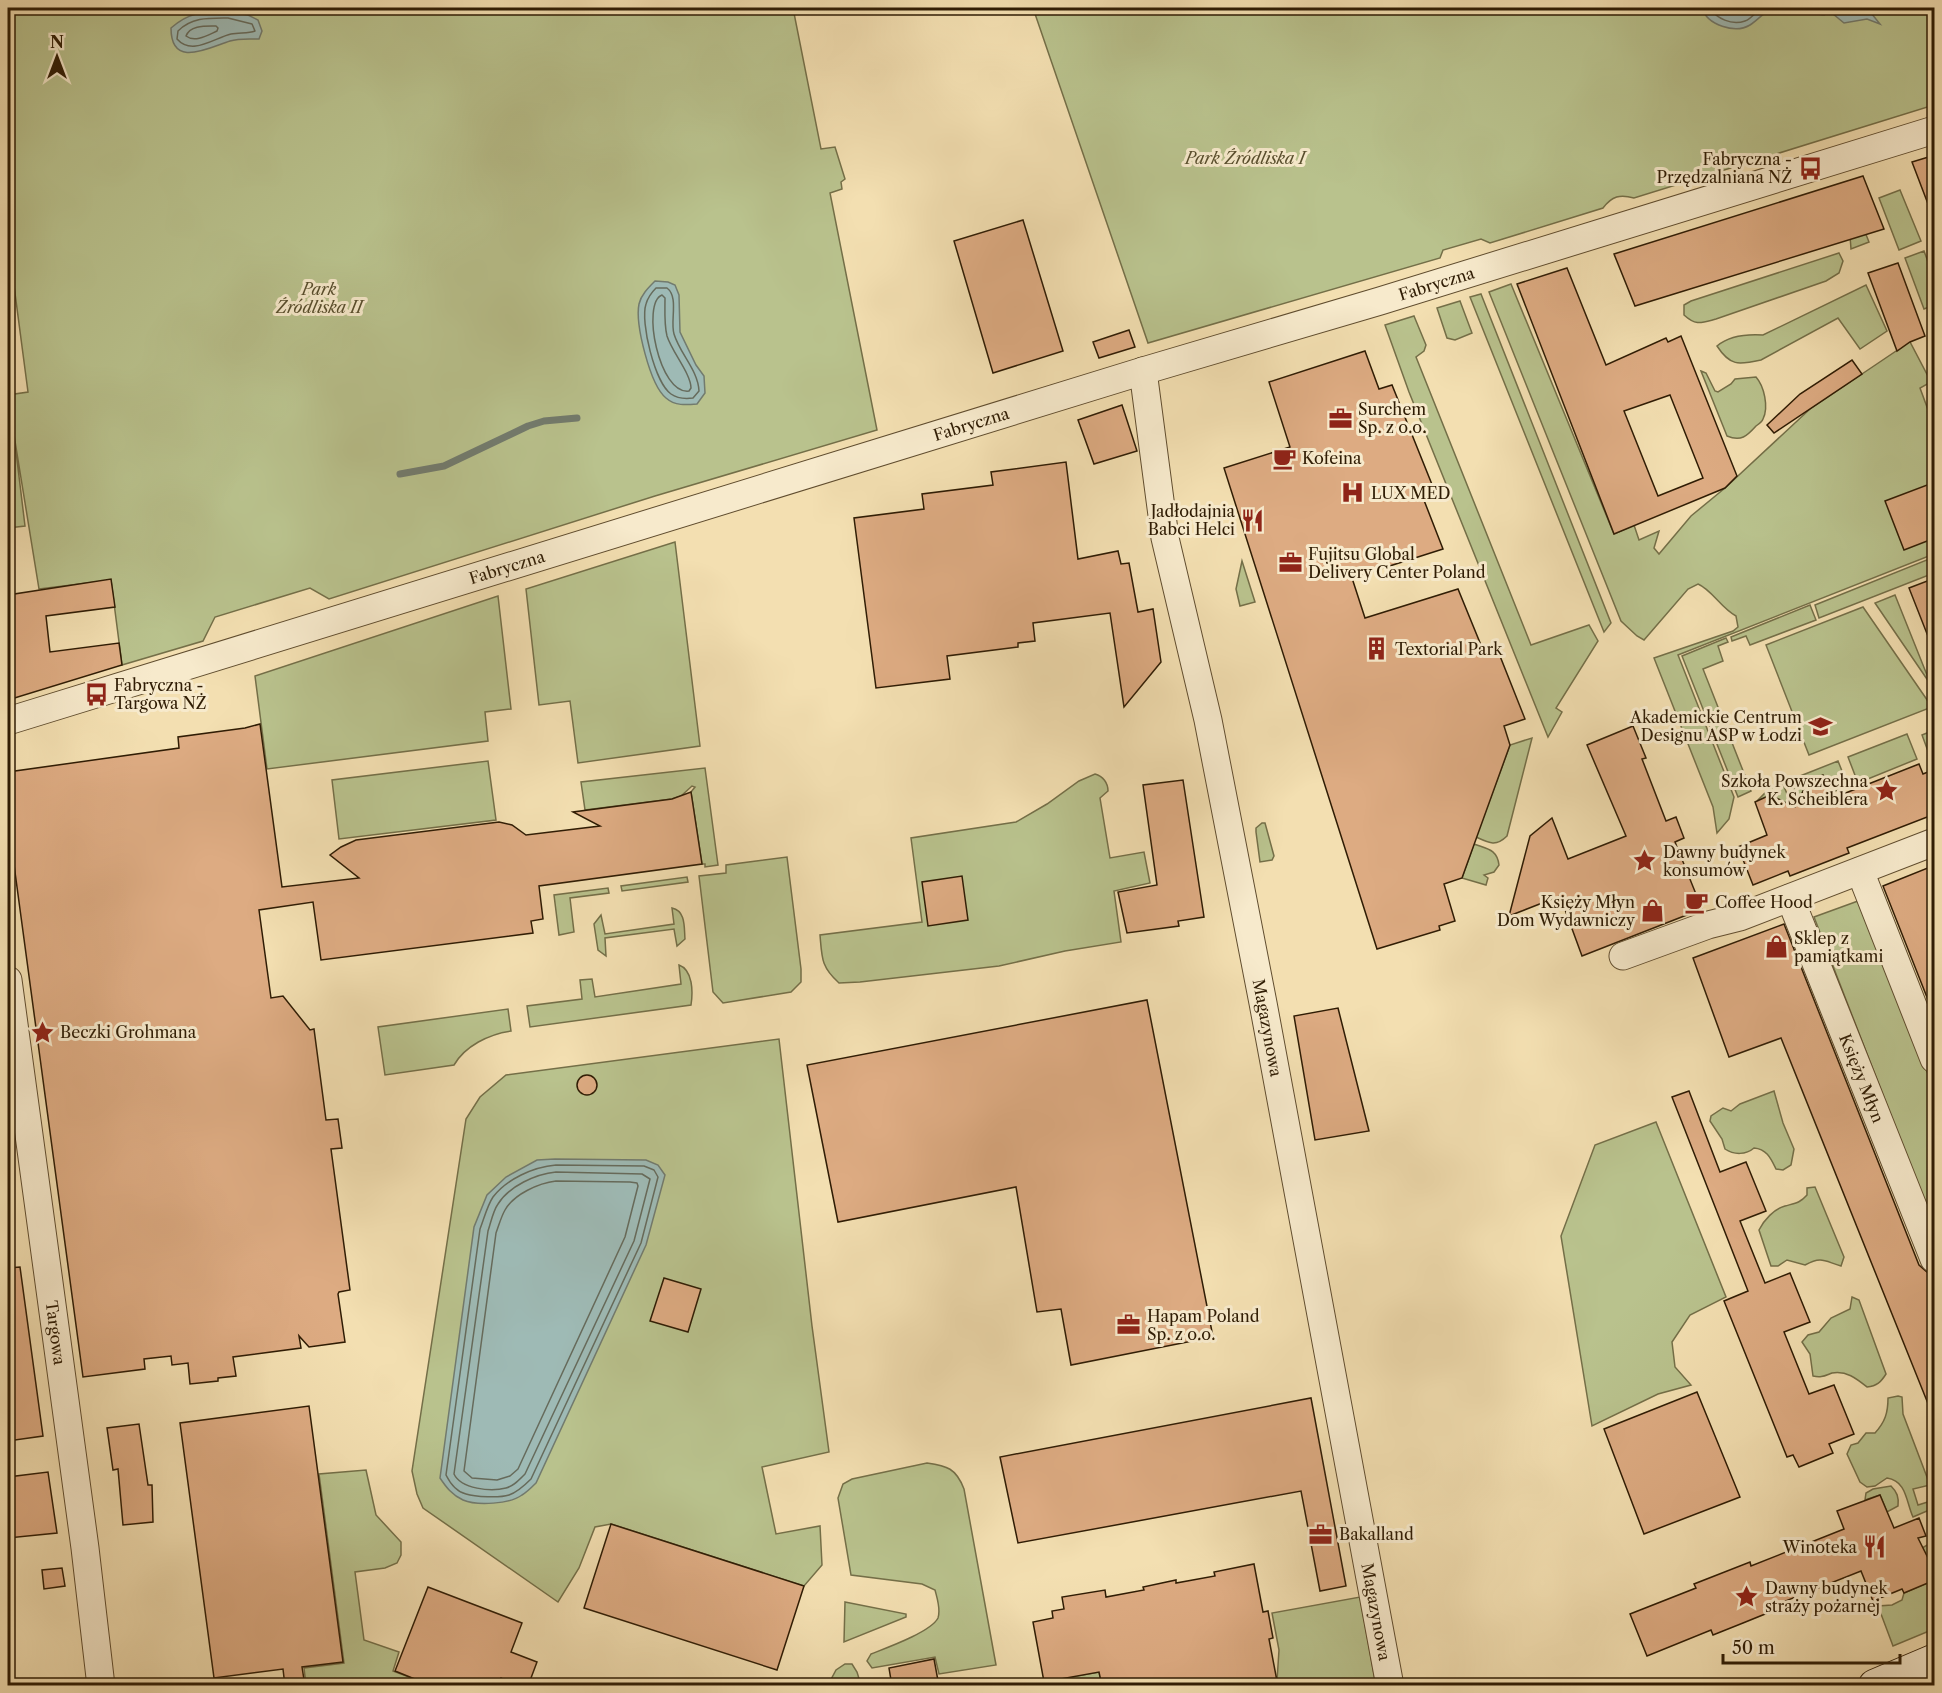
<svg xmlns="http://www.w3.org/2000/svg" width="1942" height="1693" viewBox="0 0 1942 1693" font-family="'Libre Caslon Text',serif">
	<style>
		.green { fill: #b9c28d; stroke: #746f48; stroke-width: 1.5 }
		.water { fill: #9ebab5; stroke: #727b6e; stroke-width: 1.5 }
		.lines { fill: none; stroke-linecap: round; stroke-linejoin: round }
		.shore { stroke: #666b5c; stroke-width: 1.5 }
		.stream { stroke: #727b6e; stroke-width: 7 }
		.building { fill: #ddab82; stroke: #2f1c04; stroke-width: 1.5; fill-rule: evenodd }
		.street-casing { stroke: #604d2f; stroke-width: 29 }
		.secondary-casing { stroke: #2f1c04; stroke-width: 35 }
		.street { stroke: #f7eacc; stroke-width: 27 }
		.secondary { stroke: #f7eacc; stroke-width: 33 }
		.labels { text-anchor: middle; stroke-width: 6; stroke-linejoin: round; paint-order: stroke }
		.park-label { font-size: 16px; font-style: italic; fill: #584e2d; stroke: #f7eacc }
		.poi-label { font-size: 16px; fill: #2f1c04; stroke: #f7eacc; text-anchor: start }
		.street-label { font-size: 16px; fill: #2f1c04; stroke: #f7eacc }
	</style>
	<rect width="100%" height="100%" fill="#f3dfb1"/>
	<filter id="stains"><feTurbulence type="fractalNoise" baseFrequency=".00333" numOctaves="4"/><feColorMatrix values="0 0 0 0 .2 0 0 0 0 .09 0 0 0 0 .02 0 0 0 .5 -.17"/></filter>
	<radialGradient id="worn" r=".72"><stop offset=".6" stop-color="#630" stop-opacity="0"/><stop offset="1" stop-color="#630" stop-opacity=".3"/></radialGradient>
	<g class="green">
		<polygon points="8,8 793,8 821,149 835,147 845,179 841,182 842,189 830,193 877,430 655,496 329,599 310,588 215,617 203,641 122,665 111,580 39,589 14,435 25,526 8,528 8,395 28,392 8,240"/>
		<path d="M1033 8H1934V105L1634 198C1620 194 1612 196 1603 208L1490 243 1481 239 1443 250 1440 258 1148 343Z"/>
		<polygon points="1846,184 1869,242 1851,249"/>
		<polygon points="1900,190 1921,241 1899,250 1879,198"/>
		<polygon points="1924,251 1934,278 1934,305 1924,309 1905,258"/>
		<path d="M1839 253 1843 261 1839 273 1826 281 1716 319C1701 323 1696 326 1684 315V305L1691 301Z"/>
		<path d="M1511 284 1614 534 1634 525 1639 540 1659 531 1654 548 1659 554 1691 516 1725 488 1810 409 1902 347 1909 340 1931 382 1920 388 1934 426V554L1678 655 1734 797 1729 819 1717 833 1713 807 1654 658 1733 631 1738 627 1736 616C1721 608 1712 590 1698 584L1688 589 1644 640 1637 636 1621 621 1489 292Z"/>
		<path d="M1866 285 1887 331 1860 349 1838 318 1761 360C1738 365 1730 366 1717 346 1730 335 1747 334 1763 335Z"/>
		<polygon points="1481,294 1611,623 1604,632 1470,297"/>
		<polygon points="1460,301 1472,333 1455,340 1447,338 1437,308"/>
		<polygon points="1414,316 1426,345 1424,351 1416,357 1531,645 1589,625 1598,641 1556,708 1562,712 1548,737 1409,392 1385,325"/>
		<path d="M1701 371 1706 373 1715 391 1718 392 1731 384 1735 379 1756 377C1764 386 1769 407 1763 419 1762 422 1759 424 1756 426 1747 436 1741 442 1727 436Z"/>
		<polygon points="675,542 700,746 578,763 570,701 539,705 526,589"/>
		<polygon points="1934,557 1934,573 1819,618 1815,605"/>
		<polygon points="1242,561 1255,602 1240,606 1236,589"/>
		<polygon points="1895,595 1931,685 1875,603"/>
		<polygon points="498,596 511,709 485,712 488,741 267,769 255,676"/>
		<polygon points="1810,605 1816,620 1750,645 1746,636 1732,641 1731,637"/>
		<polygon points="1863,607 1932,707 1809,755 1766,645"/>
		<polygon points="1726,638 1728,642 1718,646 1723,661 1703,669 1751,791 1738,797 1682,656"/>
		<polygon points="1934,730 1934,752 1929,754 1922,735"/>
		<polygon points="1907,734 1917,759 1858,783 1848,757"/>
		<path d="M1532 738 1507 836C1496 847 1489 843 1476 837L1510 745Z"/>
		<polygon points="488,761 496,820 339,839 332,780"/>
		<polygon points="1838,761 1848,786 1828,794 1830,790 1825,778 1820,776 1808,781 1805,786 1810,799 1804,812 1790,780"/>
		<polygon points="705,768 718,865 705,867 705,864 702,864 691,792 695,787 692,786 681,796 672,799 585,810 581,782"/>
		<path d="M1095 774C1103 776 1108 783 1108 791L1100 798 1110 858 1144 852 1150 883 1114 891 1121 942 1065 951 999 966 860 982 839 983C821 967 822 958 820 935L922 922 911 838 1016 822 1047 804 1079 781Z"/>
		<polygon points="1782,782 1796,815 1758,800 1771,787"/>
		<polygon points="1262,823 1265,823 1274,856 1272,860 1260,862 1256,832 1256,828"/>
		<path d="M1474 844C1487 849 1497 849 1499 865L1494 872 1484 875 1488 878 1486 885 1462 878Z"/>
		<polygon points="787,857 801,969 801,982 791,992 723,1003 713,992 699,876 726,873 726,865"/>
		<polygon points="687,877 688,882 622,891 621,886"/>
		<polygon points="608,888 609,893 570,898 574,932 559,935 554,895"/>
		<polygon points="1858,901 1934,1089 1934,1227 1814,917"/>
		<path d="M672 908C686 911 684 927 685 939L677 946 674 929 605 938 606 956 598 950 594 924 601 915 605 934 674 924Z"/>
		<path d="M679 965C693 970 693 992 691 1005L530 1027 527 1006 582 999 580 980 592 979 595 997 681 984Z"/>
		<path d="M508 1009 511 1031C489 1034 465 1046 454 1065L385 1075 378 1027Z"/>
		<polygon points="779,1039 812,1326 829,1452 762,1467 776,1534 820,1526 822,1565 804,1586 611,1524 595,1527 579,1568 558,1602 423,1508 417,1494 412,1471 466,1119 480,1097 506,1075"/>
		<path d="M1774 1091 1783 1123 1794 1149 1791 1165 1783 1170 1776 1169C1771 1159 1767 1149 1754 1148 1746 1155 1734 1155 1725 1149L1722 1139 1710 1121 1711 1116 1723 1108 1731 1111 1740 1104Z"/>
		<polygon points="1656,1122 1726,1297 1690,1315 1672,1342 1675,1367 1691,1385 1658,1394 1592,1426 1561,1236 1595,1145"/>
		<path d="M1815 1187 1844 1257 1841 1266C1824 1261 1822 1256 1805 1265L1787 1260 1778 1266H1771L1759 1230C1764 1220 1774 1209 1785 1206 1796 1203 1800 1203 1807 1195V1188Z"/>
		<path d="M1852 1297 1859 1300 1886 1374C1881 1382 1877 1386 1867 1387 1857 1379 1846 1370 1832 1373 1824 1376 1821 1378 1813 1376L1810 1354 1802 1342 1808 1335 1819 1332 1831 1318 1850 1309Z"/>
		<path d="M1898 1396 1902 1397 1903 1414 1930 1485 1913 1489 1918 1505 1934 1500V1508L1913 1517C1906 1502 1907 1481 1887 1478L1875 1486 1867 1487 1860 1482 1847 1454 1851 1445 1858 1443 1866 1433H1875C1885 1422 1888 1413 1888 1398Z"/>
		<path d="M927 1463C947 1466 956 1468 964 1489L996 1665 939 1674 935 1657 872 1668 867 1661 871 1654C886 1648 931 1632 938 1618 941 1609 937 1598 935 1590L922 1584 851 1575 838 1498 843 1484 852 1479Z"/>
		<polygon points="366,1470 376,1515 401,1542 401,1555 397,1563 385,1568 355,1572 364,1640 399,1652 393,1671 431,1685 306,1685 304,1668 344,1663 319,1474"/>
		<path d="M1891 1486C1897 1492 1899 1497 1898 1506L1887 1512 1880 1495 1865 1500 1866 1493 1873 1489Z"/>
		<polygon points="1934,1541 1934,1561 1932,1565 1922,1548"/>
		<polygon points="1934,1580 1934,1629 1893,1646 1878,1606 1892,1605 1902,1600 1904,1593"/>
		<polygon points="1360,1597 1376,1685 1260,1686 1277,1681 1279,1650 1272,1613"/>
		<polygon points="845,1602 906,1614 906,1617 844,1642"/>
		<polygon points="845,1664 852,1664 857,1672 861,1685 828,1685 836,1670"/>
		<polygon points="1099,1672 1102,1685 1045,1685 1044,1682"/>
	</g>
	<g class="water">
		<path d="M1702 8H1773C1764 12 1758 20 1750 25 1735 34 1707 25 1702 8Z"/>
		<polygon points="1826,8 1867,8 1880,24 1867,19 1844,23 1833,14 1823,13"/>
		<path d="M228 12 248 15 258 20 262 31 259 39C249 39 239 38 230 41 208 48 171 69 171 28 190 11 204 12 228 12Z"/>
		<path d="M655 281 668 282 675 285 679 295 680 332 696 365 704 376 705 393 697 404C686 405 675 406 666 398 650 385 635 324 639 304 641 295 648 288 655 281Z"/>
		<path d="M555 1159 646 1160 658 1165 665 1175 646 1245 536 1483C532 1487 527 1492 522 1495 510 1504 477 1506 463 1500 452 1495 446 1487 440 1478L474 1227 487 1195 506 1177 537 1160Z"/>
	</g>
	<g class="lines">
		<g class="shore">
			<path d="M1709 8C1717 18 1731 26 1745 21 1751 19 1756 12 1761 8"/>
			<path d="M228 18 252 24 255 31C248 34 239 32 231 34 214 38 192 56 177 39L178 31C192 17 209 18 228 18Z"/>
			<path d="M216 26 218 28 217 31C208 35 195 43 186 36 190 25 205 26 216 26Z"/>
			<path d="M656 288H667C679 297 670 321 674 334 680 354 698 370 699 391L693 398C685 399 678 399 671 394 655 383 640 322 646 304 648 297 651 293 656 288Z"/>
			<path d="M662 295 665 298C665 310 664 324 667 336 672 352 691 374 691 388L689 391C659 395 641 303 662 295Z"/>
			<path d="M556 1165 644 1166 654 1170 658 1177 641 1243 531 1479C525 1485 518 1492 509 1495 500 1498 475 1497 466 1494 457 1492 450 1483 446 1475L480 1229C484 1219 487 1206 493 1197 507 1179 533 1167 556 1165Z"/>
			<path d="M556 1172 642 1174 650 1179 634 1241 525 1474C519 1480 514 1486 506 1488 491 1492 461 1489 454 1474L488 1231C491 1222 493 1211 498 1204 509 1186 536 1174 556 1172Z"/>
			<path d="M556 1181 630 1182 637 1183 638 1186 625 1237 518 1469 510 1476 497 1480 472 1478 464 1471 496 1233C499 1225 501 1217 505 1210 514 1194 539 1183 556 1181Z"/>
		</g>
		<g class="stream">
			<polyline points="1802,8 1823,12"/>
			<polyline points="400,474 444,466 528,426 544,421 577,418"/>
		</g>
	</g>
	<g class="building">
		<polygon points="1935,155 1935,217 1933,217 1912,162"/>
		<polygon points="1863,176 1884,229 1635,306 1614,254"/>
		<polygon points="1023,220 1063,351 993,373 954,241"/>
		<polygon points="1898,263 1925,336 1910,342 1897,351 1868,273"/>
		<path d="M1567 268 1606 365 1666 338 1668 342 1681 336 1737 476 1725 488 1614 534 1517 284ZM1670 395 1703 478 1658 496 1624 411Z"/>
		<polygon points="1129,330 1135,347 1099,358 1093,342"/>
		<polygon points="1365,351 1379,389 1392,385 1433,487 1420,490 1443,549 1352,578 1365,618 1458,589 1483,650 1496,646 1525,719 1504,726 1510,745 1462,878 1444,884 1455,921 1439,926 1440,930 1377,949 1224,468 1290,447 1269,382"/>
		<polygon points="1852,360 1862,374 1774,433 1767,425 1800,394"/>
		<polygon points="1122,405 1137,451 1094,464 1078,420"/>
		<polygon points="1066,462 1078,559 1118,551 1121,564 1129,563 1138,612 1153,609 1161,662 1124,707 1110,613 1033,623 1035,641 1018,643 1018,647 947,656 950,679 876,688 854,518 924,509 922,494 993,485 991,472"/>
		<polygon points="1935,482 1935,538 1904,550 1885,501"/>
		<polygon points="1935,578 1935,648 1933,649 1909,588"/>
		<polygon points="111,579 115,607 46,616 50,652 119,643 122,665 8,700 8,595"/>
		<polygon points="260,724 282,887 359,878 330,855 341,847 356,840 499,822 512,825 526,835 600,826 573,812 672,799 691,792 702,864 539,886 543,919 531,921 533,933 321,960 313,902 259,910 271,998 283,996 310,1030 314,1029 326,1120 338,1119 342,1148 331,1149 350,1290 339,1292 338,1294 345,1342 309,1347 299,1336 301,1348 233,1357 236,1376 218,1378 218,1381 190,1384 188,1363 172,1365 171,1356 144,1359 145,1369 83,1377 10,835 8,813 8,772 179,748 178,737 245,728"/>
		<polygon points="1633,726 1646,758 1642,759 1666,821 1676,817 1684,838 1675,842 1702,909 1582,956 1560,896 1509,916 1530,836 1552,818 1568,859 1626,836 1587,745"/>
		<polygon points="1919,764 1923,774 1935,769 1935,814 1847,848 1849,853 1790,876 1788,871 1753,885 1738,847 1767,835 1755,802 1770,795 1795,807 1808,781 1823,775 1833,798"/>
		<polygon points="1183,780 1204,917 1178,921 1179,926 1127,933 1118,892 1157,885 1143,785"/>
		<polygon points="1935,865 1935,1015 1934,1015 1883,886"/>
		<polygon points="962,876 968,920 928,926 922,882"/>
		<polygon points="1784,924 1919,1265 1928,1273 1935,1289 1935,1421 1781,1038 1729,1057 1693,958"/>
		<polygon points="1147,1000 1213,1337 1071,1365 1061,1309 1037,1312 1016,1187 838,1222 807,1065"/>
		<polygon points="1338,1008 1369,1131 1315,1140 1294,1016"/>
		<circle cx="587" cy="1085" r="10"/>
		<polygon points="1689,1091 1720,1172 1746,1162 1766,1211 1740,1221 1765,1283 1790,1273 1810,1322 1784,1332 1809,1394 1834,1385 1854,1434 1829,1444 1833,1453 1799,1467 1793,1455 1787,1457 1724,1301 1748,1291 1672,1097"/>
		<polygon points="20,1267 43,1436 8,1441 8,1268"/>
		<polygon points="664,1278 701,1289 688,1332 650,1321"/>
		<polygon points="1697,1392 1740,1497 1644,1534 1604,1429"/>
		<polygon points="1311,1398 1346,1586 1320,1591 1301,1491 1018,1543 1000,1457"/>
		<polygon points="309,1406 343,1662 302,1667 305,1686 285,1686 283,1669 214,1678 180,1423"/>
		<polygon points="139,1424 148,1485 152,1485 153,1522 123,1525 118,1469 113,1470 107,1428"/>
		<polygon points="48,1472 57,1533 8,1538 8,1477"/>
		<polygon points="1880,1495 1894,1528 1919,1518 1926,1536 1918,1538 1935,1572 1935,1580 1904,1593 1902,1589 1873,1601 1861,1571 1768,1608 1770,1612 1743,1623 1713,1635 1711,1630 1647,1656 1630,1614 1696,1588 1694,1584 1750,1562 1751,1566 1844,1529 1837,1511"/>
		<polygon points="611,1524 804,1586 777,1670 584,1608"/>
		<polygon points="1254,1564 1263,1612 1268,1611 1273,1638 1269,1639 1277,1681 1254,1686 1102,1686 1099,1672 1044,1682 1033,1622 1053,1618 1052,1611 1064,1609 1062,1597 1105,1590 1106,1597 1144,1590 1143,1587 1176,1580 1176,1583 1215,1576 1214,1572"/>
		<polygon points="62,1568 65,1586 44,1589 42,1570"/>
		<polygon points="428,1587 522,1623 511,1652 537,1662 528,1686 518,1686 501,1678 498,1686 432,1686 395,1671"/>
		<polygon points="934,1659 939,1686 892,1686 889,1668"/>
	</g>
	<g class="lines">
		<defs>
			<g id="street">
				<path id="s1" d="M1143 371 1165 538 1208 720 1263 1003 1390 1686"/>
				<path id="s2" d="M8 721 1143 371 1380 301 1934 130"/>
				<polyline points="1860,871 1934,1059"/>
				<path id="s3" d="M1790 898 1934 1259"/>
				<polyline points="1623,956 1708,925 1740,917 1934,842"/>
				<path id="s4" d="M8 980 85 1548 101 1686"/>
			</g>
			<polyline id="secondary" points="1875,1686 1934,1661"/>
		</defs>
		<use href="#street" class="street-casing"/>
		<use href="#secondary" class="secondary-casing"/>
		<use href="#street" class="street"/>
		<use href="#secondary" class="secondary"/>
	</g>
	<defs>
		<symbol id="bus-bare" viewBox="-9 -9 18 18"><path d="M-5-6H5V4H4V6H2V4H-2V6H-4V4H-5ZM-3.5-4V0h7V-4ZM-3.5 1.2v1.5H-2V1.2ZM2 1.2v1.5H3.5V1.2Z" fill="#8f2418" stroke="#f7eacc" stroke-width="2.5" paint-order="stroke"/></symbol>
		<symbol id="office-bare" viewBox="-9 -9 18 18"><path d="M-6-3h4V-5.5h4V-3h4V5H-6ZM-1-4.5V-3h2v-1.5ZM-6 0V1H6V0Z" fill="#8f2418" stroke="#f7eacc" stroke-width="2.5" paint-order="stroke"/></symbol>
		<symbol id="cafe-bare" viewBox="-9 -9 18 18"><path d="M-5.5-4.5H6V0H3Q3 3.5 0 3.5H-2.5Q-5.5 3.5-5.5 0ZM3-3.2v2h1.7v-2ZM-6 4.5H4V6H-6Z" fill="#8f2418" stroke="#f7eacc" stroke-width="2.5" paint-order="stroke"/></symbol>
		<symbol id="hospital-bare" viewBox="-9 -9 18 18"><path d="M-5-5h3v3.5h4V-5h3V5h-3V1.5h-4V5h-3Z" fill="#8f2418" stroke="#f7eacc" stroke-width="2.5" paint-order="stroke"/></symbol>
		<symbol id="restaurant-bare" viewBox="-9 -9 18 18"><path d="M-5-6h1v4h1v-4h1v4h1v-4h1v5L-1.5 .5V6h-2V.5L-5-1ZM5-6V6H3V1.5H1.5Q1.5-4 5-6Z" fill="#8f2418" stroke="#f7eacc" stroke-width="2.5" paint-order="stroke"/></symbol>
		<symbol id="building-bare" viewBox="-9 -9 18 18"><path d="M-4-6H4V6H1V3H-1V6H-4ZM-2.5-4.3h1.7v1.8h-1.7ZM.8-4.3h1.7v1.8H.8ZM-2.5-1h1.7V.8h-1.7ZM.8-1h1.7V.8H.8Z" fill="#8f2418" stroke="#f7eacc" stroke-width="2.5" paint-order="stroke"/></symbol>
		<symbol id="university-bare" viewBox="-9 -9 18 18"><path d="M0-5L7-2L0 1L-7-2ZM-4 1L0 2.5L4 1V4Q0 6-4 4Z" fill="#8f2418" stroke="#f7eacc" stroke-width="2.5" paint-order="stroke"/></symbol>
		<symbol id="sight-bare" viewBox="-9 -9 18 18"><path d="M0-6L1.8-2.2L6-1.7L2.9 1.2L3.7 5.4L0 3.3L-3.7 5.4L-2.9 1.2L-6-1.7L-1.8-2.2Z" fill="#8f2418" stroke="#f7eacc" stroke-width="2.5" paint-order="stroke"/></symbol>
		<symbol id="shop-bare" viewBox="-9 -9 18 18"><path d="M-5-2.5h2.3a2.7 3.5 0 0 1 5.4 0H5L5.5 6h-11ZM-1.5-2.5h3a1.5 2.3 0 0 0-3 0Z" fill="#8f2418" stroke="#f7eacc" stroke-width="2.5" paint-order="stroke"/></symbol>
	</defs>
	<g fill-rule="evenodd">
		<use href="#bus-bare" x="1794" y="152" width="33" height="33"/>
		<use href="#office-bare" x="1324" y="402" width="33" height="33"/>
		<use href="#cafe-bare" x="1268" y="442" width="33" height="33"/>
		<use href="#hospital-bare" x="1336" y="476" width="33" height="33"/>
		<use href="#restaurant-bare" x="1236" y="504" width="33" height="33"/>
		<use href="#office-bare" x="1274" y="546" width="33" height="33"/>
		<use href="#building-bare" x="1360" y="632" width="33" height="33"/>
		<use href="#bus-bare" x="80" y="678" width="33" height="33"/>
		<use href="#university-bare" x="1804" y="710" width="33" height="33"/>
		<use href="#sight-bare" x="1870" y="774" width="33" height="33"/>
		<use href="#sight-bare" x="1628" y="844" width="33" height="33"/>
		<use href="#cafe-bare" x="1680" y="886" width="33" height="33"/>
		<use href="#shop-bare" x="1636" y="894" width="33" height="33"/>
		<use href="#shop-bare" x="1760" y="930" width="33" height="33"/>
		<use href="#sight-bare" x="26" y="1016" width="33" height="33"/>
		<use href="#office-bare" x="1112" y="1308" width="33" height="33"/>
		<use href="#office-bare" x="1304" y="1518" width="33" height="33"/>
		<use href="#restaurant-bare" x="1858" y="1530" width="33" height="33"/>
		<use href="#sight-bare" x="1730" y="1580" width="33" height="33"/>
	</g>
	<g class="labels">
		<g class="park-label">
			<text x="1245" y="164">Park Źródliska I</text>
			<text x="319" y="295">Park<tspan x="319" dy="18">Źródliska II</tspan></text>
		</g>
		<g class="poi-label">
			<text x="1792" y="165" text-anchor="end">Fabryczna -<tspan x="1792" dy="18">Przędzalniana NŻ</tspan></text>
			<text x="1358" y="415">Surchem<tspan x="1358" dy="18">Sp. z o.o.</tspan></text>
			<text x="1302" y="464">Kofeina</text>
			<text x="1371" y="499">LUX MED</text>
			<text x="1235" y="517" text-anchor="end">Jadłodajnia<tspan x="1235" dy="18">Babci Helci</tspan></text>
			<text x="1308" y="560">Fujitsu Global<tspan x="1308" dy="18">Delivery Center Poland</tspan></text>
			<text x="1395" y="655">Textorial Park</text>
			<text x="114" y="691">Fabryczna -<tspan x="114" dy="18">Targowa NŻ</tspan></text>
			<text x="1802" y="723" text-anchor="end">Akademickie Centrum<tspan x="1802" dy="18">Designu ASP w Łodzi</tspan></text>
			<text x="1868" y="787" text-anchor="end">Szkoła Powszechna<tspan x="1868" dy="18">K. Scheiblera</tspan></text>
			<text x="1663" y="858">Dawny budynek<tspan x="1663" dy="18">konsumów</tspan></text>
			<text x="1635" y="908" text-anchor="end">Księży Młyn<tspan x="1635" dy="18">Dom Wydawniczy</tspan></text>
			<text x="1715" y="908">Coffee Hood</text>
			<text x="1794" y="944">Sklep z<tspan x="1794" dy="18">pamiątkami</tspan></text>
			<text x="60" y="1038">Beczki Grohmana</text>
			<text x="1147" y="1322">Hapam Poland<tspan x="1147" dy="18">Sp. z o.o.</tspan></text>
			<text x="1339" y="1540">Bakalland</text>
			<text x="1857" y="1553" text-anchor="end">Winoteka</text>
			<text x="1765" y="1594">Dawny budynek<tspan x="1765" dy="18">straży pożarnej</tspan></text>
		</g>
		<g class="street-label">
			<text dy="6" stroke="none"><textPath href="#s2" startOffset="1494">Fabryczna</textPath></text>
			<text dy="6" stroke="none"><textPath href="#s2" startOffset="1008">Fabryczna</textPath></text>
			<text dy="6" stroke="none"><textPath href="#s2" startOffset="522">Fabryczna</textPath></text>
			<text dy="6" stroke="none"><textPath href="#s1" startOffset="669">Magazynowa</textPath></text>
			<text dy="6" stroke="none"><textPath href="#s3" startOffset="194">Księży Młyn</textPath></text>
			<text dy="6" stroke="none"><textPath href="#s4" startOffset="356">Targowa</textPath></text>
			<text dy="6" stroke="none"><textPath href="#s1" startOffset="1263">Magazynowa</textPath></text>
		</g>
	</g>
	<rect width="1942" height="1693" fill="none" stroke="#f3dfb1" stroke-width="30"/>
	<rect x="9" y="9" width="1924" height="1675" fill="none" stroke="#2f1c04" stroke-width="3"/>
	<rect x="15" y="15" width="1912" height="1663" fill="none" stroke="#2f1c04" stroke-width="1.5"/>
	<g transform="translate(57 57)" stroke="#f7eacc" stroke-width="4.5" paint-order="stroke">
	<path d="M0-4.5L10 22L0 15L-10 22Z" fill="#2f1c04"/>
	<text y="-9" font-size="16" font-weight="bold" text-anchor="middle" fill="#2f1c04">N</text>
	</g>
	<path d="M1723 1654v9h177v-9" fill="none" stroke="#2f1c04" stroke-width="3"/>
	<text x="1732" y="1654" font-size="18" fill="#2f1c04" stroke="#f7eacc" stroke-width="4.5" paint-order="stroke">50 m</text>
	<rect width="100%" height="100%" filter="url(#stains)"/>
	<rect width="100%" height="100%" fill="url(#worn)"/>
</svg>
